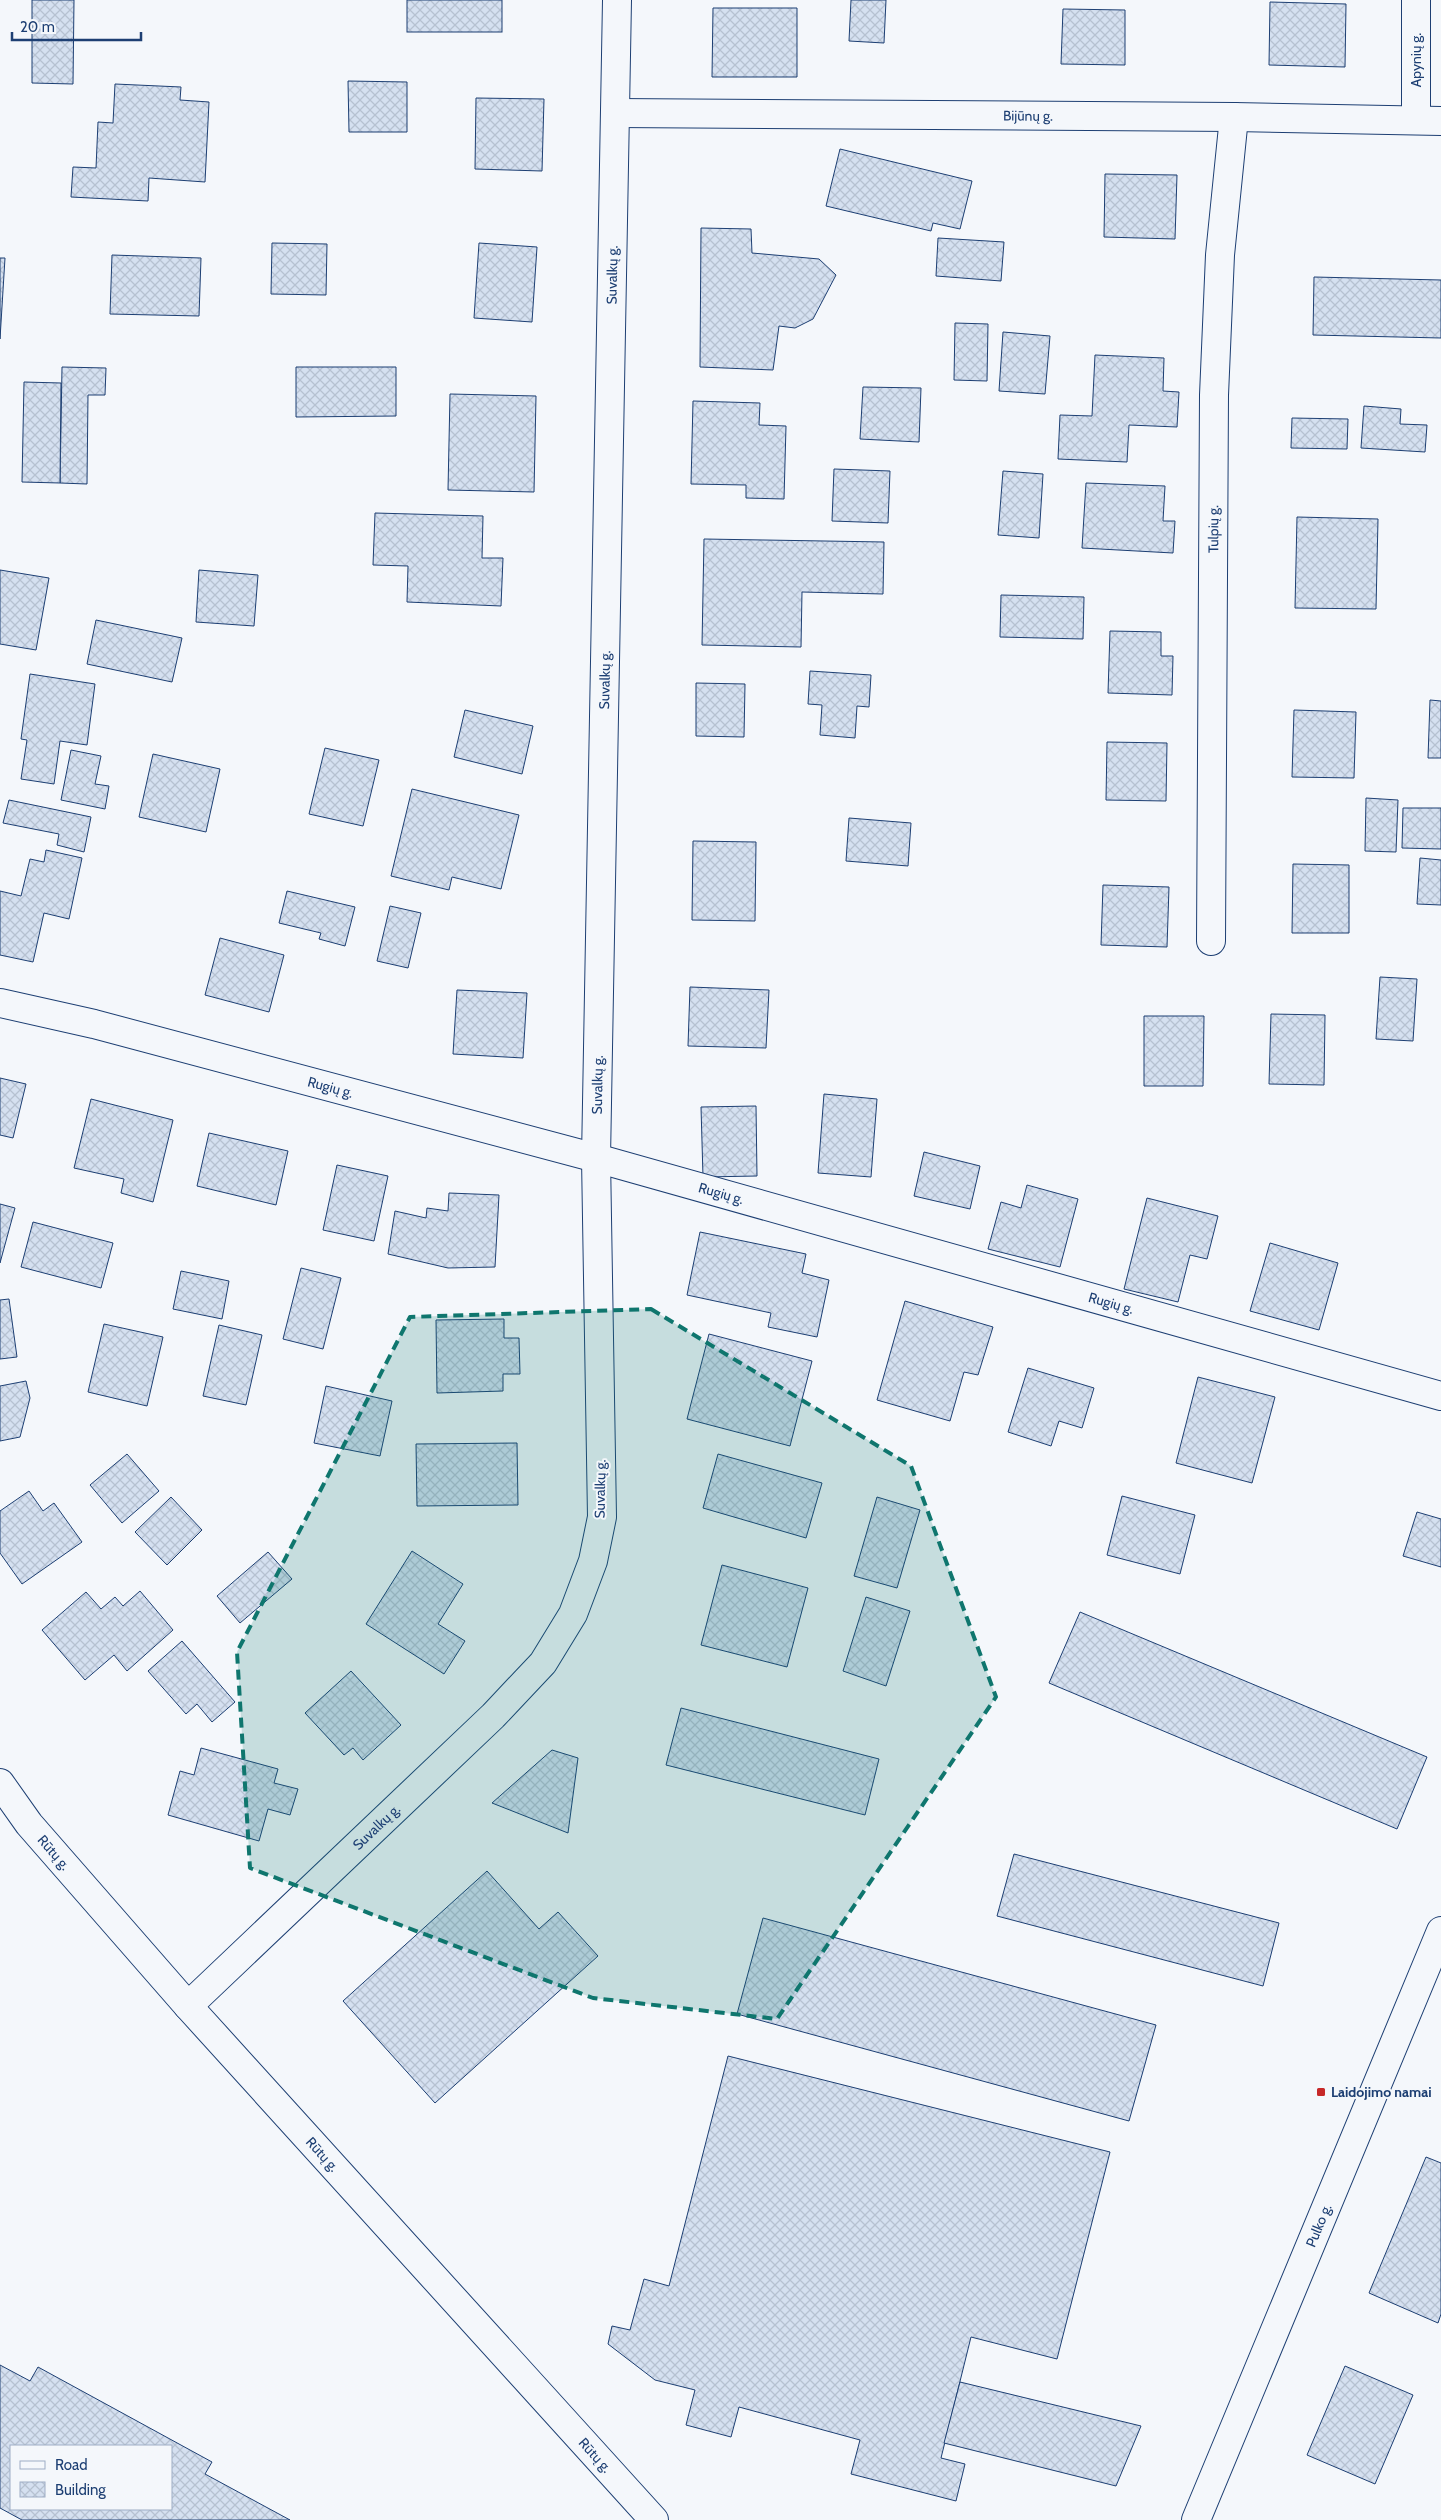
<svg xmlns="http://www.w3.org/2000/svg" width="1441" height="2520" viewBox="0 0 1441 2520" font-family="Cabin,sans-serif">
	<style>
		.building { fill: url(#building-cross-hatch); stroke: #1d3f73; fill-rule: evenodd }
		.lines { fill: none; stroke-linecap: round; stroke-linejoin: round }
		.minor-casing { stroke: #1d3f73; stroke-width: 30 }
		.primary-casing { stroke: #1d3f73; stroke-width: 30 }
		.minor { stroke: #f4f7fb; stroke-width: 28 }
		.primary { stroke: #f4f7fb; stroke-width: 28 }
		.marked { fill: #0f766e; fill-opacity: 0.2; stroke: #0f766e; stroke-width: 4; stroke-dasharray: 10 6; stroke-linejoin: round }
		.poi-dot { fill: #c62828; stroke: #f4f7fb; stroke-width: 2 }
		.labels { text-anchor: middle; stroke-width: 4; stroke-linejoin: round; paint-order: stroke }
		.street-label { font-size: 14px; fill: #1d3f73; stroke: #f4f7fb }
		.poi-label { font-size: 14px; font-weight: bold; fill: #1d3f73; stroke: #f4f7fb; text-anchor: start }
	</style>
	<defs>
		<pattern id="building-cross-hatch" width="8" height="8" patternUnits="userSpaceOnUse" patternTransform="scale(1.25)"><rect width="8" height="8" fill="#d5e0f0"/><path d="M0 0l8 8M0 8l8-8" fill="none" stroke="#b6c1d1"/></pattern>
	</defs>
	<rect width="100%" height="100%" fill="#f4f7fb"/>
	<g class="building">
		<polygon points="32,0 74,0 73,84 32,83"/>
		<rect x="407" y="0" width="95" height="32"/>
		<polygon points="851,0 886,0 884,43 849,41"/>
		<polygon points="1270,2 1346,4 1345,67 1269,65"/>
		<polygon points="713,8 797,8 797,77 712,77"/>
		<polygon points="1063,9 1125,10 1125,65 1061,64"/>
		<polygon points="348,81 407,82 407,132 349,132"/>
		<polygon points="115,84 181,87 180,100 209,102 205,182 149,178 148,201 71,197 73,167 96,168 98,122 113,123"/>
		<polygon points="476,98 544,99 542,171 475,169"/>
		<polygon points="840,149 972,181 960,229 933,223 931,231 826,206"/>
		<polygon points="1105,174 1177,175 1175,239 1104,237"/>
		<polygon points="701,228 751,229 752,253 819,259 836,275 813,319 795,328 779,326 773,370 700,367"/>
		<polygon points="938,238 1004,242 1001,281 936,276"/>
		<polygon points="272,243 327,244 326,295 271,294"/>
		<polygon points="479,243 537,247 532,322 474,318"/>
		<polygon points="112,255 201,258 199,316 110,314"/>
		<polygon points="0,258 5,258 0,339"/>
		<polygon points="1314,277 1441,280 1441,338 1313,335"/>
		<polygon points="955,323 988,324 987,381 954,380"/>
		<polygon points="1003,332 1050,336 1045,394 999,391"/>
		<polygon points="1095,355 1164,358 1163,391 1179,392 1177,427 1129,425 1127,462 1058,459 1060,415 1092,416"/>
		<polygon points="62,367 106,368 105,395 88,395 87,484 60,483"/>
		<polygon points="296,367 396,367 396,416 296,417"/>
		<polygon points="24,382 61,383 60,483 22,482"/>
		<polygon points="863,387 921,388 919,442 860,439"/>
		<polygon points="450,394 536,396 534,492 448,490"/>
		<polygon points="693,401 760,403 759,425 786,426 784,499 746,498 746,485 691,484"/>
		<polygon points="1364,406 1401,409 1400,424 1427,425 1425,452 1361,448"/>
		<polygon points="1292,418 1348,419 1347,449 1291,448"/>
		<polygon points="834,469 890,471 888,523 832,521"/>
		<polygon points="1003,471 1043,474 1039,538 998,535"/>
		<polygon points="1086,483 1165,486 1163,521 1175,521 1173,553 1082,548"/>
		<polygon points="375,513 483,516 482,558 503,558 501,606 407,602 408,566 373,565"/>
		<polygon points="1297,517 1378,519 1376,609 1295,608"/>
		<polygon points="704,539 884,542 883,594 802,592 801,647 702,645"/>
		<polygon points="0,570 49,578 36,650 0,644"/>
		<polygon points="199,570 258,575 254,626 196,622"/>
		<polygon points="1001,595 1084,597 1083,639 1000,637"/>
		<polygon points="96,620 182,638 172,682 87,664"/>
		<polygon points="1110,631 1161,632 1161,656 1173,656 1172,695 1108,693"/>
		<polygon points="810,671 871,675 869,707 857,706 855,738 820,735 822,705 808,704"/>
		<polygon points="30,674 95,684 87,745 60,741 54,784 21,779 27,740 21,739"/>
		<polygon points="696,683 745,684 744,737 696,736"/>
		<polygon points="1430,700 1441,701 1441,758 1428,758"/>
		<polygon points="465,710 533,726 522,774 454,757"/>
		<polygon points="1294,710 1356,712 1354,778 1292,777"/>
		<polygon points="1107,742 1167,743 1166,801 1106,800"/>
		<polygon points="325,748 379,760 363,826 309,814"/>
		<polygon points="71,750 101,756 95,784 109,786 105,809 61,800"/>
		<polygon points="153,754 220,769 206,832 139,817"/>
		<polygon points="412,789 519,815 501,889 452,877 449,890 391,876"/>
		<polygon points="1366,798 1398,800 1396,852 1365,851"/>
		<polygon points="9,800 91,817 84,852 57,845 59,834 3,823"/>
		<polygon points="1403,808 1441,808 1441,849 1402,848"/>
		<polygon points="849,818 911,823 908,866 846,861"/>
		<polygon points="693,841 756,842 755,921 692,920"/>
		<polygon points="46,850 82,858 69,919 44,913 33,962 0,955 0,891 21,896 30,859 44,862"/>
		<polygon points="1420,858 1441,860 1441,905 1417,904"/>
		<polygon points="1293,864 1349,865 1349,933 1292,933"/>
		<polygon points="1103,885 1169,887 1167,947 1101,945"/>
		<polygon points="287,891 355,907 345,946 319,939 321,933 279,923"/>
		<polygon points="390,906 421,913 408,968 377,961"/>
		<polygon points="220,938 284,955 269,1012 205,995"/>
		<polygon points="1380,977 1417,979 1413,1041 1376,1039"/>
		<polygon points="690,987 769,990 766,1048 688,1046"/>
		<polygon points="457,990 527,993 523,1058 453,1054"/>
		<polygon points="1271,1014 1325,1015 1324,1085 1269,1084"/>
		<polygon points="1144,1016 1204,1016 1203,1086 1144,1086"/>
		<polygon points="0,1078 26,1084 13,1138 0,1135"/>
		<polygon points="824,1094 877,1099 871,1177 818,1173"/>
		<polygon points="91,1099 173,1120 153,1202 121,1193 124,1179 74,1168"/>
		<polygon points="756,1106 757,1176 703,1177 701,1107"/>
		<polygon points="209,1133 288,1151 276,1205 197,1186"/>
		<polygon points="924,1152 980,1166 970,1209 914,1196"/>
		<polygon points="337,1165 388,1176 374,1241 323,1230"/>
		<polygon points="1027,1185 1078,1199 1060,1267 988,1249 1001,1202 1021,1208"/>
		<polygon points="449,1193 499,1195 495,1267 448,1268 388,1254 395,1211 426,1218 427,1208 448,1211"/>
		<polygon points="1147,1198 1218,1216 1207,1259 1190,1255 1178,1302 1124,1289"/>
		<polygon points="0,1204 15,1208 0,1263"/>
		<polygon points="33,1222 113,1243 101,1288 21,1267"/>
		<polygon points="700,1232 806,1254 802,1273 829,1280 817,1337 768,1327 771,1313 687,1295"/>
		<polygon points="1270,1243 1338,1263 1319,1330 1250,1311"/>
		<polygon points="301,1268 341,1278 323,1349 283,1339"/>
		<polygon points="181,1271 229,1281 222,1319 173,1309"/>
		<polygon points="9,1299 17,1357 0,1359 0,1300"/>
		<polygon points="905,1301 993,1327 978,1375 964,1372 950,1421 877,1400"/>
		<polygon points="504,1319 504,1338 519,1338 520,1374 503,1374 503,1391 437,1393 436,1320"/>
		<polygon points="104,1324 163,1337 147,1406 88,1392"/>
		<polygon points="219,1325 262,1335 246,1405 203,1396"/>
		<polygon points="709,1334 812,1361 790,1446 687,1419"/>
		<polygon points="1028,1368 1094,1388 1082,1428 1059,1421 1051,1446 1008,1432"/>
		<polygon points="1198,1377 1275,1397 1252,1483 1176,1463"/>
		<polygon points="26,1381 30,1398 20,1437 0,1441 0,1386"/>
		<polygon points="326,1386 392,1401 380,1456 314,1443"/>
		<polygon points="517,1443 518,1505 417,1506 416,1444"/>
		<polygon points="127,1454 159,1491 122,1523 90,1485"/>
		<polygon points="718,1454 822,1483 806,1538 703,1508"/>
		<polygon points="29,1491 43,1511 54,1503 82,1542 22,1584 0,1553 0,1511"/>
		<polygon points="1122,1496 1195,1515 1180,1574 1107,1555"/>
		<polygon points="171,1497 202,1530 167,1565 135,1532"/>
		<polygon points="877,1497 920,1510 897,1588 854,1576"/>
		<polygon points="1417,1512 1441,1519 1441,1567 1403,1556"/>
		<polygon points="412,1551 463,1584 438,1624 465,1641 444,1674 366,1624"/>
		<polygon points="268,1552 292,1579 240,1623 217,1596"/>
		<polygon points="722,1565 808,1588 787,1667 701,1645"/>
		<polygon points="140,1591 173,1630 127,1671 114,1655 85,1680 42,1630 86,1592 101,1609 115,1597 123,1606"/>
		<polygon points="866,1597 910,1611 886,1686 843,1671"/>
		<polygon points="1080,1612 1427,1757 1397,1829 1049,1683"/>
		<polygon points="182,1641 235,1702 212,1722 197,1704 186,1714 148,1671"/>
		<polygon points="351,1671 401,1725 363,1760 353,1748 344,1755 305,1713"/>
		<polygon points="681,1708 879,1759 865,1815 666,1765"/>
		<polygon points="201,1748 278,1769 274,1783 298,1789 290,1815 268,1809 259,1841 168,1815 180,1771 194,1775"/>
		<polygon points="552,1750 578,1758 568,1833 492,1803"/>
		<polygon points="1014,1854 1279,1923 1263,1986 997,1916"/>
		<polygon points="487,1871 539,1929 558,1912 598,1956 435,2103 343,2001"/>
		<polygon points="763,1918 1156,2025 1129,2121 737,2014"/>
		<polygon points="728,2056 1110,2152 1057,2359 971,2337 941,2458 965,2464 956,2501 851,2474 860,2440 739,2407 731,2437 686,2425 695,2390 655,2380 608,2344 612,2326 630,2330 644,2279 669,2286"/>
		<polygon points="1426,2157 1441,2163 1441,2314 1438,2323 1369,2293"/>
		<path d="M0 2365 30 2381 38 2367 212 2462 205 2474 290 2520H22L0 2508ZM11 2446H171V2509H11Z"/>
		<polygon points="1345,2366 1413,2395 1375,2484 1307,2455"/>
		<polygon points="960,2382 1141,2426 1116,2486 944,2443"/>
	</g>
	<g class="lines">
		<defs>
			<g id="minor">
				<path id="s1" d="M616 113 1234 117 1441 121"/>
				<polyline points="1416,120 1416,0"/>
				<path id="s2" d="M1211 941 1214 395 1220 255 1234 117"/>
				<path id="s3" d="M0 1003 94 1024 596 1158 1441 1396"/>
				<path id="s4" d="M0 1783 29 1824 188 2006 654 2520"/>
				<path id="s5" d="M188 2006 493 1716 543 1663 573 1614 593 1561 602 1517 596 1158 617 0"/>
			</g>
			<g id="primary">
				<path id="s6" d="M1196 2520 1441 1931"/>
			</g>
		</defs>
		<use href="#minor" class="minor-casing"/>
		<use href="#primary" class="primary-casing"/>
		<use href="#minor" class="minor"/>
		<use href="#primary" class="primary"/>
	</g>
	<path class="marked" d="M651 1309 911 1466 996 1697 777 2019 593 1998 250 1868 237 1652 410 1317Z"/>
	<rect class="poi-dot" x="1316" y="2087" width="10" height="10" rx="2.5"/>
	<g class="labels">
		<g class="street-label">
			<text transform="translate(1416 60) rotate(-90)" y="5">Apynių g.</text>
			<text dy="5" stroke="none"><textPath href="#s1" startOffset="412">Bijūnų g.</textPath></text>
			<text dy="5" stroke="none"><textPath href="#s5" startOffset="1895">Suvalkų g.</textPath></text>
			<text dy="5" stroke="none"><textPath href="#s2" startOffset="412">Tulpių g.</textPath></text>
			<text dy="5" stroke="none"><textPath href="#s5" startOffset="1490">Suvalkų g.</textPath></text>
			<text dy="5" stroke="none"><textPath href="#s5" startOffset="1085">Suvalkų g.</textPath></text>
			<text dy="5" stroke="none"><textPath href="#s3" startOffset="341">Rugių g.</textPath></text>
			<text dy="5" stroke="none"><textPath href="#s3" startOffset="746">Rugių g.</textPath></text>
			<text dy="5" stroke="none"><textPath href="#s3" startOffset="1151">Rugių g.</textPath></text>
			<text transform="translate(600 1489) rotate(-89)" y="5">Suvalkų g.</text>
			<text dy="5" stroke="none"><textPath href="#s5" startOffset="260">Suvalkų g.</textPath></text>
			<text dy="5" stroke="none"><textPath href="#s4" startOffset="88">Rūtų g.</textPath></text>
			<text dy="5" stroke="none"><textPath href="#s4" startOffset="492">Rūtų g.</textPath></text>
			<text dy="5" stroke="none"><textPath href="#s6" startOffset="319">Pulko g.</textPath></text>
			<text dy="5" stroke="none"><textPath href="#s4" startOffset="898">Rūtų g.</textPath></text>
		</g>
		<g class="poi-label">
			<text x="1331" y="2097">Laidojimo namai</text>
		</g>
	</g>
	<rect x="10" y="2445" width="162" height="65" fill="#f4f7fb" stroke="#9eadc5"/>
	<rect x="20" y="2461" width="25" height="8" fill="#f4f7fb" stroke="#9eadc5"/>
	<text x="55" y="2470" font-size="15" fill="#1d3f73">Road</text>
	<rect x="20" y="2482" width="25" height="15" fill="url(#building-cross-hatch)" stroke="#9eadc5"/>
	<text x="55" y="2495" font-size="15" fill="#1d3f73">Building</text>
	<path d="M12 32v8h129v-8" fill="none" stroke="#1d3f73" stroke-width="2.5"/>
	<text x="20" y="32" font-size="15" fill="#1d3f73" stroke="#f4f7fb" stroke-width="4" paint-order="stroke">20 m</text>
</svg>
